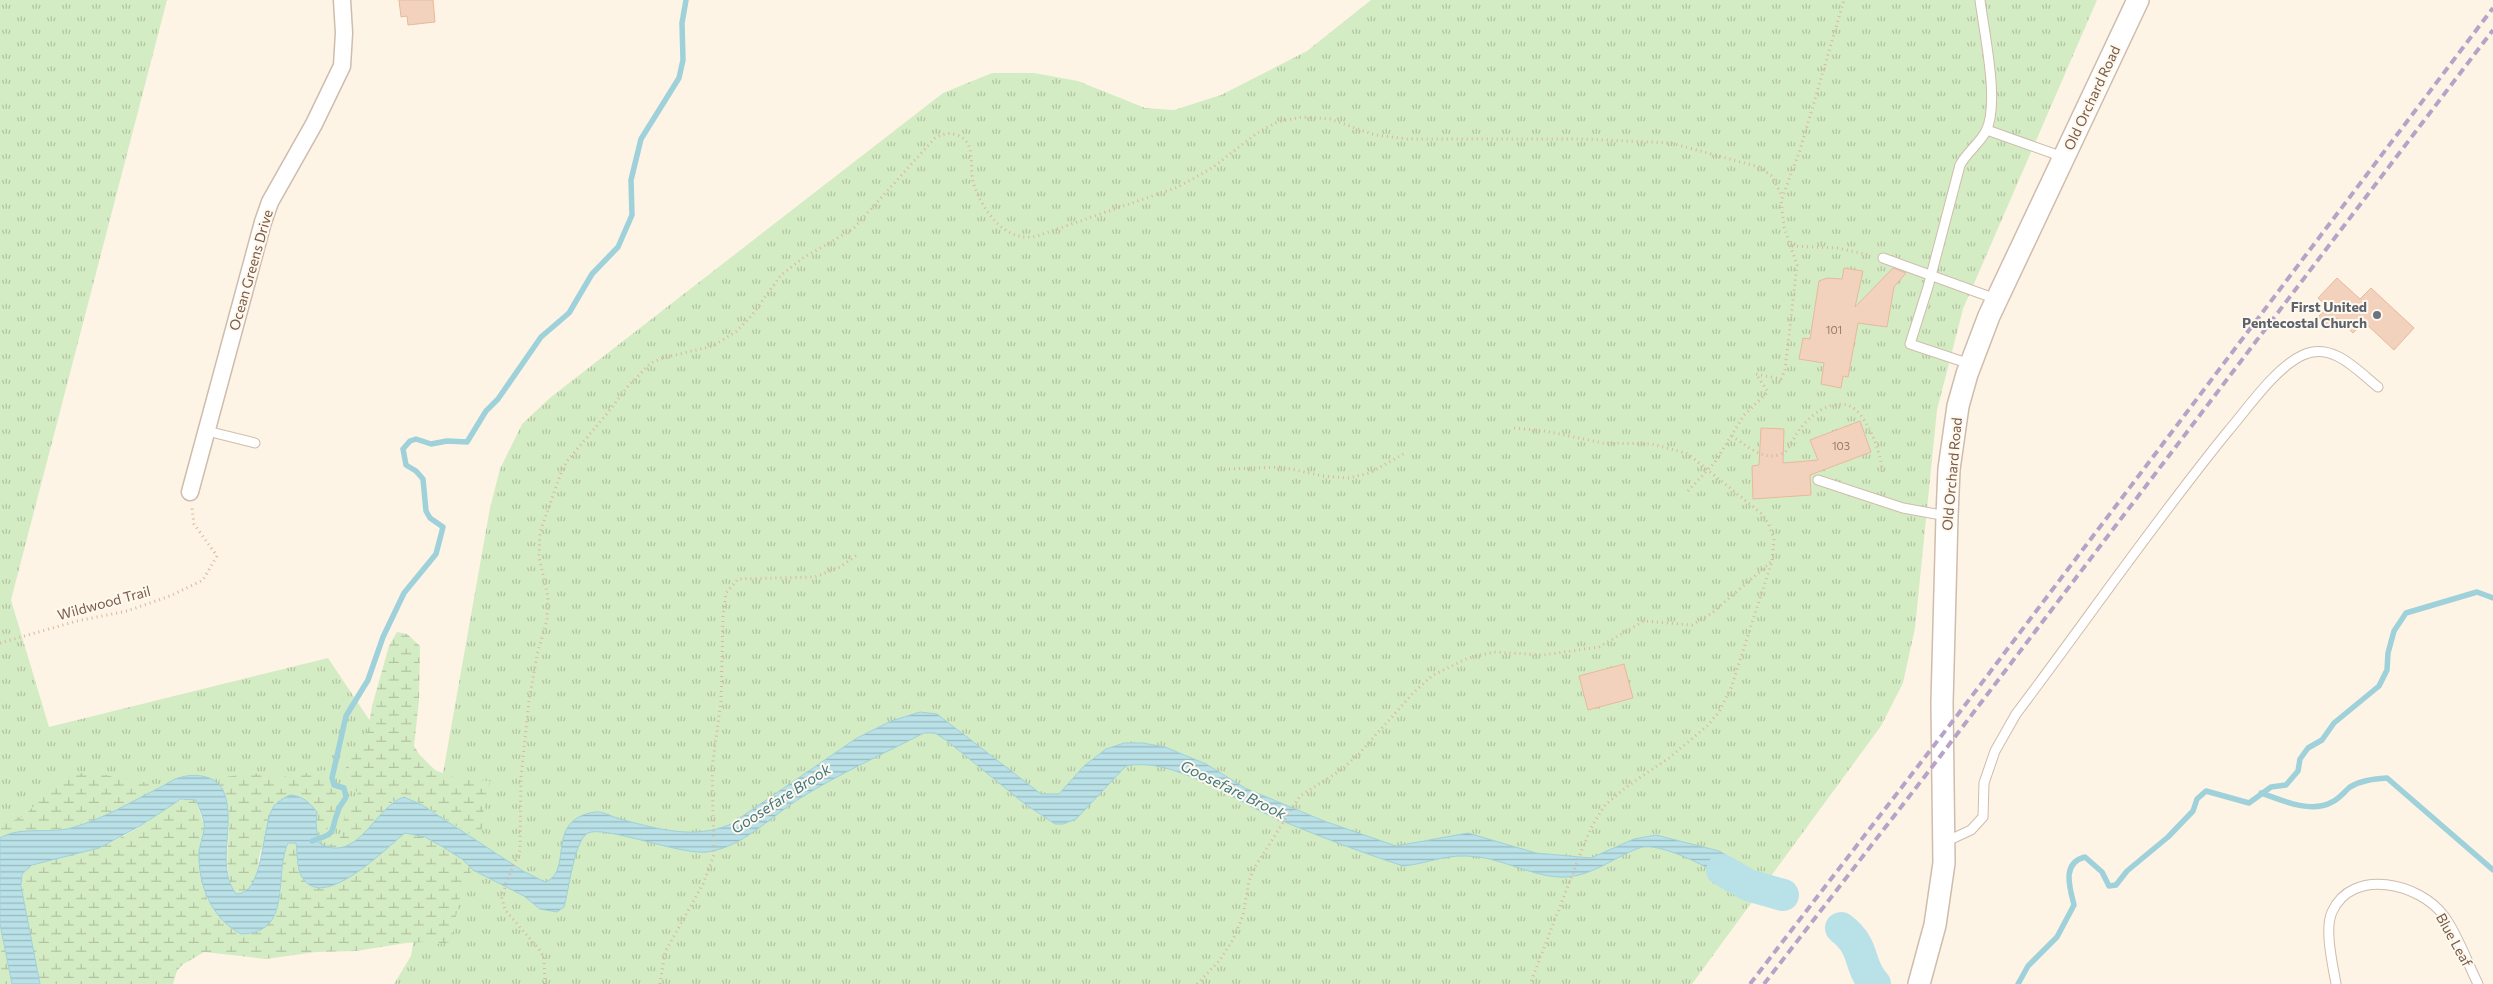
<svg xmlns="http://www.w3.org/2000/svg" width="2493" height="984" viewBox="0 0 2493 984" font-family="Commissioner,sans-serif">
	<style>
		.grass { fill: url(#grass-tufts) }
		.wetland { fill: url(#wetland-marsh) }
		.water { fill: url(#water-rules); stroke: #9fd1da }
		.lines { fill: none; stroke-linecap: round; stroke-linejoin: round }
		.stream { stroke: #9fd1da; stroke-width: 5.5 }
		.river { stroke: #b9e1e8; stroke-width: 32 }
		.building { fill: #f3d2bd; stroke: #e7b99c }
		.service-casing { stroke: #cfbcac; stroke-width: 11 }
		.minor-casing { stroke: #cfbcac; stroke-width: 19 }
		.tertiary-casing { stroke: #cfbcac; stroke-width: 24 }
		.path { stroke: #d9b69f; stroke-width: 3; stroke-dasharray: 1 4; stroke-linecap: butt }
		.service { stroke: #fff; stroke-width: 9 }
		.minor { stroke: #fff; stroke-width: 16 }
		.tertiary { stroke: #fff; stroke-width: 21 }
		.rail { stroke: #b7a3c8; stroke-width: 4; stroke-dasharray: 8 5; stroke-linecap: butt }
		.worship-dot { fill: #6b7280; stroke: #fff8ed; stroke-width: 2 }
		.labels { text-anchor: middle; stroke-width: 4; stroke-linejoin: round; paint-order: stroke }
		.number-label { font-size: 11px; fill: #977867 }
		.street-label { font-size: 14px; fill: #785a4a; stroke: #fff8ed }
		.worship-label { font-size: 14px; font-weight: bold; fill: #5b616d; stroke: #fff8ed; text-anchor: end }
		.water-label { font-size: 15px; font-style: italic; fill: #3f7984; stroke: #fff8ed }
	</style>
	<defs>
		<pattern id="grass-tufts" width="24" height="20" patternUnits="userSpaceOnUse" patternTransform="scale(1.25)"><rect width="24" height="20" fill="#d4ecc4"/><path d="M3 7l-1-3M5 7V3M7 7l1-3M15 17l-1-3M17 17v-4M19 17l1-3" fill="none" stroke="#b1c2a1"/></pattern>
		<pattern id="wetland-marsh" width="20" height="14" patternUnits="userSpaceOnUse" patternTransform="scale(1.25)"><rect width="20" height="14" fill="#d4ecc4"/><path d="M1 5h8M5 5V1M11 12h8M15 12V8" fill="none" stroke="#b1c2a1"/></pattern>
		<pattern id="water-rules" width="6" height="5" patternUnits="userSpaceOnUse" patternTransform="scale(1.25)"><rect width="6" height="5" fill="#b9e1e8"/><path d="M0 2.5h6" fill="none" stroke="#9bb9be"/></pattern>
	</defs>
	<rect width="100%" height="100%" fill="#fdf4e6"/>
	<polygon class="grass" points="0,0 167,0 11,600 49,727 328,658 435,818 490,508 500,469 522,424 551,397 943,93 992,73 1034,73 1078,81 1145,108 1174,110 1221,95 1307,51 1371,0 2097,0 1963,309 1937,410 1915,628 1903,683 1881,726 1692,984 394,984 411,956 434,823 331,858 200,779 184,776 128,815 0,859"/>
	<g class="wetland">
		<path d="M397 632 407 634 420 646 419 701 414 746 419 754 435 770 458 779 490 781 483 814 481 841 413 799 393 801C375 821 355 855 325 846L339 842 345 814 358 794 344 771 368 730 372 706 389 646Z"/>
		<path d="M324 770 328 785 338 791 340 796C337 805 329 829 324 835L317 836V812L307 800C299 809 265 842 261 850 256 864 260 895 236 894 214 860 244 813 217 782L226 777 243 774 254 773 277 778Z"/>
		<path d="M95 773 149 783 151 787 148 792C124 807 97 823 68 828 48 832 16 828 0 838V820C32 828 42 783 68 775 77 773 87 773 95 773Z"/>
		<path d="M191 798 196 800 205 828 199 850V863L207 899 224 922 249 934C295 919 273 878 288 843L296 842C298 854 296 867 302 877 322 913 386 848 405 833 431 836 455 852 473 870L463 880 451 942 436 944 423 942 406 943 356 951 316 952 266 959 204 952 182 965 177 971 173 984H40L22 893V874C37 855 78 856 100 847 114 841 129 834 141 826 158 816 172 800 191 798Z"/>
		<polygon points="0,924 12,984 0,984"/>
	</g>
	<path class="water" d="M920 712 937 714 1041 794H1059L1084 766 1106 749 1124 743H1143L1165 747 1206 764 1245 788 1324 821 1396 846 1468 833 1536 853 1591 858 1634 839 1656 835 1719 851 1749 868 1766 883 1756 897C1735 882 1664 839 1639 848 1612 858 1589 879 1558 877 1527 875 1498 856 1466 856 1444 855 1425 864 1403 866 1360 852 1316 835 1275 818 1233 800 1172 756 1126 766L1076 819 1063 824H1055L1025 804 946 740 935 733H924C883 754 841 773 802 797 772 815 744 847 707 852 679 855 605 825 588 833 574 840 569 890 564 907L557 912 540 909 524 896 473 870 462 859 443 847 425 837 405 833C386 848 323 913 302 877 296 867 298 854 296 843H288C273 876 294 933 241 934 211 918 198 885 199 852 200 844 203 837 204 830 206 822 199 807 196 800L181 799 140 826 99 848 32 865 22 874 21 886 40 984H12L0 924V838C20 826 49 834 71 828 104 819 132 801 161 787 168 783 175 778 182 777 196 773 216 776 223 790 238 824 214 863 236 894 265 895 261 825 274 806 278 801 284 798 290 795 303 796 309 802 317 812L316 823 318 842C357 867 374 807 404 797L422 805 523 871 545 882C575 871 543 820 595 812 602 811 613 817 620 819 658 829 694 840 731 824L857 738 891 721Z"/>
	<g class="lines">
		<g class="stream">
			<path d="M2261 793C2281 800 2311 814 2332 802 2339 799 2344 792 2350 787 2362 780 2374 779 2387 778L2493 870"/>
			<path d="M312 841C339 832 329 834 338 811 339 806 344 802 346 797L344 788 334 785 332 778 346 716 368 680 383 637 404 593 436 554 443 527 430 518 426 511 423 479 416 471 406 465 403 449 410 441 416 439 431 444 447 441 467 442 486 411 498 399 541 337 569 313 592 274 618 247 632 215 631 180 641 139 679 78 683 60 682 23 686 0"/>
			<path d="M2018 984 2028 966 2057 937 2074 905C2070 888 2061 863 2085 857L2102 872 2109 886 2116 885 2127 871 2168 837 2193 811 2197 799 2206 791 2249 803 2271 787 2286 785 2298 771 2300 759 2308 748 2322 740 2334 723 2379 686 2387 670 2388 653 2394 631 2406 613 2477 592 2493 598"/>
		</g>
		<g class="river">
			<polyline points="1722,870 1748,885 1783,895"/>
			<path d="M1841 928C1867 948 1857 965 1875 984"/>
		</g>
	</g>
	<g class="building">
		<polygon points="399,0 433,0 435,22 408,25 407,16 401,17"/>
		<polygon points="1844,268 1863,271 1855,307 1893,268 1906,273 1894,287 1887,327 1858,323 1848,377 1843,376 1841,388 1821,384 1824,363 1799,359 1803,338 1810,339 1819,281 1827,278 1842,279"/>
		<polygon points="2337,278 2360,299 2371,288 2414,328 2394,350 2364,322 2353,333 2337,318 2329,327 2318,317 2328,307 2318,298"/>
		<polygon points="1860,421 1871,452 1810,475 1811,495 1753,499 1752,466 1759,465 1761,428 1784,429 1783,463 1818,460 1810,440"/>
		<polygon points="1624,664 1633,698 1588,710 1579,676"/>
	</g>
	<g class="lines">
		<defs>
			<g id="service">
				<polyline points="1987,130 2063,157"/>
				<polyline points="1883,258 1996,299"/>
				<path d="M1970 364 1910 344 1928 287 1960 165C1967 152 1980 143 1986 131 2000 103 1984 33 1980 0"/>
				<polyline points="207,431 255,443"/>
				<polyline points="1818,480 1903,508 1947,516"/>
				<path d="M1945 842 1971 830 1983 817 1984 783 1995 751 2016 714C2087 620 2154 522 2229 430 2248 408 2276 367 2303 355 2332 341 2358 371 2378 387"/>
				<path d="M2336 984C2333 966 2324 929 2332 912 2352 867 2420 883 2444 916 2458 935 2467 962 2478 984"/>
			</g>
			<polyline id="minor" points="190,492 263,222 270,202 314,124 342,66 344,33 342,0"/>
			<polyline id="tertiary" points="1919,984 1935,925 1944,863 1942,703 1947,516 1949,469 1958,406 1967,374 1989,316 2138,0"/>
		</defs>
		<use href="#service" class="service-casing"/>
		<use href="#minor" class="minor-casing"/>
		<use href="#tertiary" class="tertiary-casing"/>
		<g class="path">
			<polyline points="1792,246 1837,248 1870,255"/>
			<polyline points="1514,428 1545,431 1603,443 1652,444 1678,451 1688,454 1762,514 1769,525 1774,539 1772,561 1731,688 1719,712 1707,726 1669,758 1629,785 1605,805 1593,824 1583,847 1530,984"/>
			<path d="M1732 436C1743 443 1758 457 1773 456 1776 456 1781 454 1784 453 1790 448 1794 437 1799 430 1813 411 1844 390 1862 417 1874 435 1880 452 1883 474"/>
			<polyline points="1229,469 1282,467 1323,476 1348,478 1370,473 1405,453"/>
			<polyline points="1688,491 1715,462 1744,415 1768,392 1756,374 1781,379 1785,370 1797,265 1784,227 1781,201 1800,150 1844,0"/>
			<polyline points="0,643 77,621 127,611 170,596 203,580 217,556 194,524 192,508"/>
			<path d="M545 984 544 958 539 949 505 910 502 898 506 883 520 850 521 777 529 701 537 655 547 620 548 597 539 557 540 532 561 473 567 461 606 415 629 385 651 363 663 358 713 346 737 331 752 315 781 275 803 258 853 229 935 138C942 134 948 132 957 135 977 142 969 166 973 182 982 211 1007 246 1040 235L1178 187 1212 168 1257 133 1277 122 1302 117 1330 119 1375 135 1407 139H1584L1671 143 1759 167 1772 176 1782 196"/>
			<polyline points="660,984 665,952 703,884 714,855 712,768 721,701 723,617 726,593 738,579 815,577 840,567 857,555"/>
			<polyline points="1197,984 1219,961 1233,940 1243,915 1249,881 1255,867 1300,796 1341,770 1359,754 1413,693 1433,675 1468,658 1494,652 1543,655 1599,647 1644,621 1692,625 1712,613 1772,561"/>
		</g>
		<use href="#service" class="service"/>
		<use href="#minor" class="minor"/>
		<use href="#tertiary" class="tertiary"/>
		<g class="rail">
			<polyline points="1750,984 1959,713 2493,8"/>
			<polyline points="1764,984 1932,767 2493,30"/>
		</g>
	</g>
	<circle class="worship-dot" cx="2377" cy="315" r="5"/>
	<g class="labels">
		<g class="number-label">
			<text x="1834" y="334">101</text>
			<text x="1841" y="450">103</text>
		</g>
		<g class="street-label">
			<text transform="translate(2092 98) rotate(-65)" y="5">Old Orchard Road</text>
			<text transform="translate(251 270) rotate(-74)" y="5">Ocean Greens Drive</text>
			<text transform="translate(1952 474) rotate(-85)" y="5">Old Orchard Road</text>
			<text transform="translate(104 603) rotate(-15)" y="5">Wildwood Trail</text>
			<text transform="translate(2454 940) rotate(61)" y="5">Blue Leaf</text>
		</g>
		<g class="worship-label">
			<text x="2367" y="312">First United<tspan x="2367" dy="16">Pentecostal Church</tspan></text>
		</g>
		<g class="water-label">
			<text transform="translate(1233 790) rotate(26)" y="5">Goosefare Brook</text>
			<text transform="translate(781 799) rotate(-33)" y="5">Goosefare Brook</text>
		</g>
	</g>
</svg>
